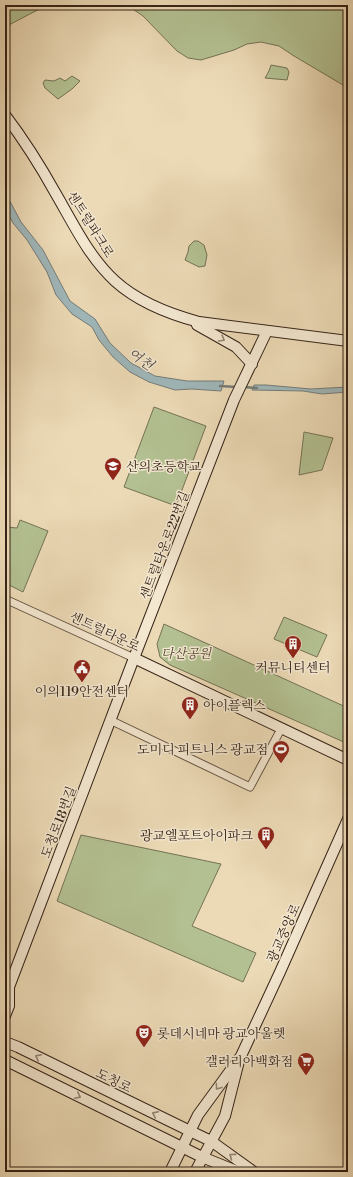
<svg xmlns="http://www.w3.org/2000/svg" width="353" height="1177" viewBox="0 0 353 1177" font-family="'Libre Bodoni','Noto Serif KR',serif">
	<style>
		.green { fill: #b3c091; stroke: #747254 }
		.water { fill: #9fb7ba; stroke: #757c79 }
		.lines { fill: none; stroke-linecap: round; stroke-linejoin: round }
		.stream { stroke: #757c79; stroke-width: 2.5 }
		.street-casing { stroke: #63513f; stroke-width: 9 }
		.secondary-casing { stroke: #352317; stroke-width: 12 }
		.street { stroke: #f3e7d0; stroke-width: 7 }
		.secondary { stroke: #f3e7d0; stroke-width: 10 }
		.oneway { stroke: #948574 }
		.labels { text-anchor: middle; stroke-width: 3; stroke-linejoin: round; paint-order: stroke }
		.street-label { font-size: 13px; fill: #352317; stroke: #f3e7d0 }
		.poi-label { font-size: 13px; fill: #352317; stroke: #f3e7d0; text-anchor: start }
		.park-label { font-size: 13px; font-style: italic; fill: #544a36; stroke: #f3e7d0 }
		.water-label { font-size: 14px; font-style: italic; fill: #554f48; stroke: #f3e7d0 }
	</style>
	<rect width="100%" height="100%" fill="#ecdab6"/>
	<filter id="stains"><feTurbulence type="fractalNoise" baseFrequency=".005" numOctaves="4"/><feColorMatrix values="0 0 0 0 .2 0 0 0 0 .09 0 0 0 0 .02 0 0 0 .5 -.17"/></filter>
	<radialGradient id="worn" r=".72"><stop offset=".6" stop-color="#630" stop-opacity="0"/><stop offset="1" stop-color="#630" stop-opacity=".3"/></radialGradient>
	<g class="green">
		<polygon points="5,5 47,5 5,27"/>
		<polygon points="127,5 348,5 348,88 294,56 279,46 261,42 247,44 234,50 201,60 188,58 177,51 143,16"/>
		<polygon points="271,65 287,68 289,72 287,80 265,78 269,71"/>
		<polygon points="72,76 80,81 72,89 58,99 45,88 43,83 45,80 54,81 60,78 65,81"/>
		<polygon points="194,241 198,241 204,245 207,255 205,266 199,267 185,260 188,252 189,246"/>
		<polygon points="154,407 206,426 176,506 124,487"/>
		<polygon points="304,432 333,438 322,470 299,475"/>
		<polygon points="20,520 48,531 23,592 5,583 5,527 17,528"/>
		<polygon points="284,617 327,635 317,657 274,639"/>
		<polygon points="164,624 348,708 348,743 346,743 170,665 160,657 157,644"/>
		<polygon points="81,835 221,864 192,926 256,953 243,982 57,901"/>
	</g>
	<g class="water">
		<polygon points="5,192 21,222 43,250 70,301 95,319 110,343 131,363 155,376 187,381 224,381 221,391 192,389 175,390 149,382 130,372 113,357 99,340 92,327 72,314 56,295 47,272 27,240 13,223 5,208"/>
		<polygon points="254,385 266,385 311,389 348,387 348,392 322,394 303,391 252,390"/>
	</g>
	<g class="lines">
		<g class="stream">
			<polyline points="220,386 237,387"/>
			<polyline points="244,387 257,388"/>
		</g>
		<defs>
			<g id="street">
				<polyline points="5,599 134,658"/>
				<polyline points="110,720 250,787 281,729"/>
			</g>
			<g id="secondary">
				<path d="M5 115C24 140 41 167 56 194 74 225 89 257 115 281 138 302 169 314 199 322L348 341"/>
				<polyline points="197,325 236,347 252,364"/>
				<polyline points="134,658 348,760"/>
				<polyline points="5,994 9,987 134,658 234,400 267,331"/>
				<polyline points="5,1016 9,1006 9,987"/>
				<polyline points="5,1042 18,1047 190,1131 211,1141 254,1172"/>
				<polyline points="5,1060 202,1157 239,1172 253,1172"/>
				<polyline points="170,1172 198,1115 241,1056 280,972 348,819"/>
				<polyline points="195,1172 225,1116 239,1061"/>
			</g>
		</defs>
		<use href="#street" class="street-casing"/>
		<use href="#secondary" class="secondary-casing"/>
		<use href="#street" class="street"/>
		<use href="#secondary" class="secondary"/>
	</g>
	<defs><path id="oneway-chevron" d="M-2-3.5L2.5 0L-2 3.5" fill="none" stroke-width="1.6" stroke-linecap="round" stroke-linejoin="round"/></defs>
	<g class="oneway">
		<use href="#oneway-chevron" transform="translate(222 339) rotate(30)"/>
		<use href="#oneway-chevron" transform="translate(38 1057) rotate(-154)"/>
		<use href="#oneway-chevron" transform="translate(218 1087) rotate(126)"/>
		<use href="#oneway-chevron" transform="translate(78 1096) rotate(26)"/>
		<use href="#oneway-chevron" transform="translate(155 1114) rotate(-154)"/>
		<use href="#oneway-chevron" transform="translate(232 1156) rotate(-143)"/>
	</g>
	<defs>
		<symbol id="school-pin" viewBox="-11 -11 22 30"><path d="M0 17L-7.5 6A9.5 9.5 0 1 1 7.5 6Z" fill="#8f2418" stroke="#f3e7d0"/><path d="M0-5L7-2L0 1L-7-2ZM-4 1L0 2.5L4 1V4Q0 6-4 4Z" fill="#fff"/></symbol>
		<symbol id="building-pin" viewBox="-11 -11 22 30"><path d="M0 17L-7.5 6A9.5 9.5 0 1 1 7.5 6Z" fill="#8f2418" stroke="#f3e7d0"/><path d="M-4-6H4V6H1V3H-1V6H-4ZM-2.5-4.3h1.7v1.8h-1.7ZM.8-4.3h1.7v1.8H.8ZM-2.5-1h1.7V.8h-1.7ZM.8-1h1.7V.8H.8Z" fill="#fff"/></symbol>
		<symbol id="civic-pin" viewBox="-11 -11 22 30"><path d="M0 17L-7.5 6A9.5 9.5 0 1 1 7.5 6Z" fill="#8f2418" stroke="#f3e7d0"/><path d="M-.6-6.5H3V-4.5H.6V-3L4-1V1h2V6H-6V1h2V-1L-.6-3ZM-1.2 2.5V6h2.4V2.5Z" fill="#fff"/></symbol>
		<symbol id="stadium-pin" viewBox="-11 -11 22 30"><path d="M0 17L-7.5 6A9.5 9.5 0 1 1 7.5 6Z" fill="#8f2418" stroke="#f3e7d0"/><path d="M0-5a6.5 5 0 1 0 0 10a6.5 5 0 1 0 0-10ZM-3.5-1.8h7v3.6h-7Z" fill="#fff"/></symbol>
		<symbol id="theatre-pin" viewBox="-11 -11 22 30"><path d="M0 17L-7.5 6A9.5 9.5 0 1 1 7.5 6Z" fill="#8f2418" stroke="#f3e7d0"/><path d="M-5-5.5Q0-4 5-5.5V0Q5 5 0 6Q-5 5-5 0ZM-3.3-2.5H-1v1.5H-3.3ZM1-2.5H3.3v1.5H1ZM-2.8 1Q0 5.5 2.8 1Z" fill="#fff"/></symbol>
		<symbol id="supermarket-pin" viewBox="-11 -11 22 30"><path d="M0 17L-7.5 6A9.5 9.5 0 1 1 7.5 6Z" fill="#8f2418" stroke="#f3e7d0"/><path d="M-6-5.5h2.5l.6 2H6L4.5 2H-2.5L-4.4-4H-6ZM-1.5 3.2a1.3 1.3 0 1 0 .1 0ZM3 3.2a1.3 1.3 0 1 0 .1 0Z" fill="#fff"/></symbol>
	</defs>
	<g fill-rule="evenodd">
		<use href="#school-pin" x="103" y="456" width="20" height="27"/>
		<use href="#building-pin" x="283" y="634" width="20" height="27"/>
		<use href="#civic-pin" x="72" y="658" width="20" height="27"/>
		<use href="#building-pin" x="180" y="695" width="20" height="27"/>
		<use href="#stadium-pin" x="271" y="739" width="20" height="27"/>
		<use href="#building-pin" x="256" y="825" width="20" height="27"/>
		<use href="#theatre-pin" x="134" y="1023" width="20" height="27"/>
		<use href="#supermarket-pin" x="296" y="1051" width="20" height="27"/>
	</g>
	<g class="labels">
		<g class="street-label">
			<text transform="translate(91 224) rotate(58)" y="5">센트럴파크로</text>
			<text transform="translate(164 545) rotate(-69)" y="5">센트럴타운로22번길</text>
			<text transform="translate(105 631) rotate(25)" y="5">센트럴타운로</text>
			<text transform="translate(58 822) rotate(-69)" y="5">도청로18번길</text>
			<text transform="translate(283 933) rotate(-66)" y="5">광교중앙로</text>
			<text transform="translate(114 1080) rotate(26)" y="5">도청로</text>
		</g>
		<g class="poi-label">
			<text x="126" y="471">산의초등학교</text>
			<text x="293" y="672" text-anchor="middle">커뮤니티센터</text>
			<text x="82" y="696" text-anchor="middle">이의119안전센터</text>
			<text x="203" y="710">아이플렉스</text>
			<text x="268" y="754" text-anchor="end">도미디 피트니스 광교점</text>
			<text x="253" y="840" text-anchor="end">광교엘포트아이파크</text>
			<text x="157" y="1038">롯데시네마 광교아울렛</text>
			<text x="293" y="1066" text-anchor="end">갤러리아백화점</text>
		</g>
		<g class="park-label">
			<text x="186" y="658">다산공원</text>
		</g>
		<g class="water-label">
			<text transform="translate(141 359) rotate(35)" y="5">여천</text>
		</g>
	</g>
	<rect width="353" height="1177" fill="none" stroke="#ecdab6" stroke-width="20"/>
	<rect x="6" y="6" width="341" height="1165" fill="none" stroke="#352317" stroke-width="2"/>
	<rect x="10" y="10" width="333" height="1157" fill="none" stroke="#352317"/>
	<rect width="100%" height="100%" filter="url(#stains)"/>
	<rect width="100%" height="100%" fill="url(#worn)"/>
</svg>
